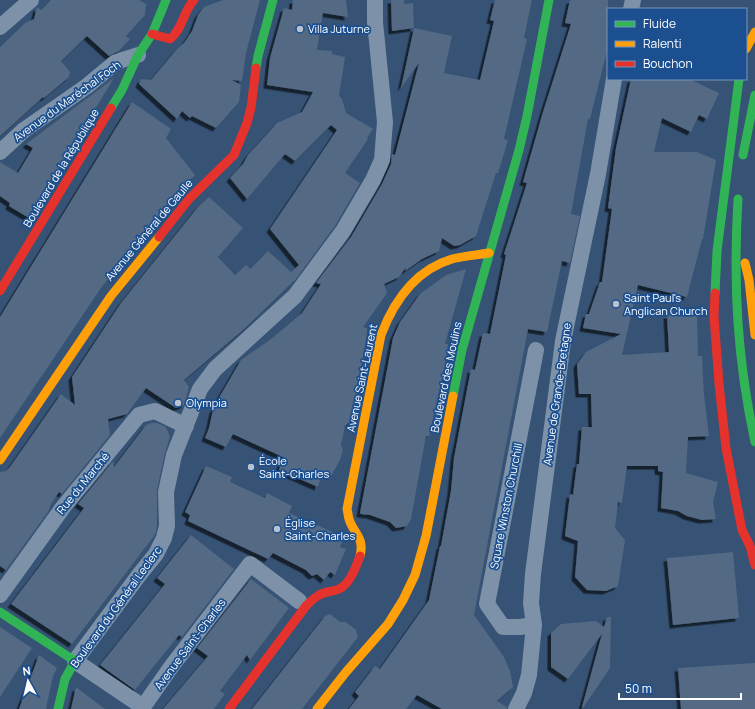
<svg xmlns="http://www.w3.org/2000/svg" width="755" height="709" viewBox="0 0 755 709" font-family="Manrope,sans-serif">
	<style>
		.building { fill: #526984; filter: url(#shadow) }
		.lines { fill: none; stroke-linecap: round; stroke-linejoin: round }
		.street { stroke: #7d92a8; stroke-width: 16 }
		.fast { stroke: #30b455; stroke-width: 9 }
		.slow { stroke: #ff9f0a; stroke-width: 9 }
		.jam { stroke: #e5322d; stroke-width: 9 }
		.poi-dot { fill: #b9c2ce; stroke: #1b4f8f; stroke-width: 1.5 }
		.labels { text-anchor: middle; stroke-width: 3.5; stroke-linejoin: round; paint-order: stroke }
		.poi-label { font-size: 11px; fill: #fff; stroke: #1b4f8f; text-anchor: start }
		.street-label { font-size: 11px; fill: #fff; stroke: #1b4f8f }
	</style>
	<defs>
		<filter id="shadow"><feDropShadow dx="-3.5" dy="3.5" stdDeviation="0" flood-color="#0009"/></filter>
	</defs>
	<rect width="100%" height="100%" fill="#365274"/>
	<g class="building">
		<polygon points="51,0 139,0 146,4 145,15 126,36 130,39 119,51 109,56 87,36 61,61 70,72 69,77 44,98 43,97 0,136 0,47 25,23 34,19 37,7 41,10"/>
		<polygon points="223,0 260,0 246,53 242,81 232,80 241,85 239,102 216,128 192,116 190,118 182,111 177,119 139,84 141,79 151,80 177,49 184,43 192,31 198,15 204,7"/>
		<polygon points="293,0 346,0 348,17 323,13 317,50 332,51 332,54 345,57 339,96 342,99 346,113 373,129 367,138 368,139 345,173 360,183 335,226 296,279 243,330 184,380 189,387 184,405 176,408 146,388 127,414 108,419 110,435 62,494 59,492 51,504 48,512 6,570 0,566 0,472 6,471 10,467 61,394 75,405 72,377 121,303 198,207 209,197 243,228 218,257 235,275 246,265 250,269 268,251 291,272 299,265 270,229 337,130 331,125 295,161 285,154 247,199 230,178 243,164 248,155 277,123 302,112 313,92 267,85 270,58 284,8 292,10"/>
		<polygon points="391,0 404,0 404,4 413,3 414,28 392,31"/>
		<polygon points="495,0 532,0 524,38 527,39 504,139 508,140 498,173 496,173 476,236 460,245 454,246 442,238 439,251 422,259 405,271 406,267 399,277 384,284 387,293 363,327 367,328 367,333 352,420 345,426 341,445 343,450 340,460 331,476 322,473 318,487 279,470 283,457 233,434 226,447 205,438 209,428 213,410 220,396 241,360 271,339 302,313 321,284 316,283 351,237 382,184 391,164 392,154 395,155 419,63 401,88 414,28 452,36 444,73 480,80 494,21 490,20"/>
		<polygon points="570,0 608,0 608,47 590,119 588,119 571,214 580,216 570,263 562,261 547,332 528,329 474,615 504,657 510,671 513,687 497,701 507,707 507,709 442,709 417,695 406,709 349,709 359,696 355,692 375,666 380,669 429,600 440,546 441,546 451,491 454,458 471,369 475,370 483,333 490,334 506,255 504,254 527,183 523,182 543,112 571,24 565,23"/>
		<polygon points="114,78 29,218 9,206 10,203 0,196 0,162 18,173 33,148 26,144"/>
		<polygon points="631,79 689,79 719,93 707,119 699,115 691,132 662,118 654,152 697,152 716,160 703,239 702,239 687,297 638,285 622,355 669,352 667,315 697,316 698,356 702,356 704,394 709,436 688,437 686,473 718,482 713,502 716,519 702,520 687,516 678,511 661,508 663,472 658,471 658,466 627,466 622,503 618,502 615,528 625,540 618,586 606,591 587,590 575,577 578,541 565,536 570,494 573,495 577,464 579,464 582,427 592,427 591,394 579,394 577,364 586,352 621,334 583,328 586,314 589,314 600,282 602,282 612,209 608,208 616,148"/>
		<polygon points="132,102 171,129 166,138 195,175 179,191 101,288 0,438 0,317"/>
		<polygon points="466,269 445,344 448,344 445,365 429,436 426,436 411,519 407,526 396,528 390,522 370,515 361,514 360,513 393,338 400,322 420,294 446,275"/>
		<polygon points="152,423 157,423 166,427 170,437 165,453 157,490 157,525 156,532 154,536 72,644 11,604 84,508 78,504 113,461 114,467 146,425"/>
		<polygon points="206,466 232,477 230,482 265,498 267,493 292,506 289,513 344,537 340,547 346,549 335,575 330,572 324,580 317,574 312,576 306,570 273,553 268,559 188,521 190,515 185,512"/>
		<polygon points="191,535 234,569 182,637 179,635 135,690 100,665 165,584 157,578"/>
		<polygon points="733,552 739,618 673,625 667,558"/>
		<polygon points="251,579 289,608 250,660 247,655 220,691 225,694 214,709 163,709 208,656 197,648"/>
		<polygon points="330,614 340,622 346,622 356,630 358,637 302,709 252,709 325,616"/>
		<polygon points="607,617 611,617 610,668 583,708 582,707 602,634 568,679 551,667 551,633 561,624 596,621 604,627"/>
		<polygon points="0,627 32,648 0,697"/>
		<polygon points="39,655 57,668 53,676 46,709 19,709"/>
		<polygon points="755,663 755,709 681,709 678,668"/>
		<polygon points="76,687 105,709 71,709"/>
	</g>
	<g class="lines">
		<g class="street">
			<polyline points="631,9 633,0"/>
			<polyline points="0,27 31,0"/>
			<polyline points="0,152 24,130 87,86 116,62 138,55"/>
			<polyline points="0,595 64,506 139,415 155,411 186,426"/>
			<polyline points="299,601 250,564 171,667 143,707 75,661 139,575 156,554 164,538 167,526 166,492 174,455 200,389 215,369 295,296 343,231 373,180 382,160 385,122 375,22 375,0"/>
			<polyline points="534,625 520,627 503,627 487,604 536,350"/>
			<polyline points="516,709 524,693 529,675 534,625 531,603 533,574 563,341 598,174 614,79"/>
		</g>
		<g class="fast">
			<polyline points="256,68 258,56 273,0"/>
			<polyline points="111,108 122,90 138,55 152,34 166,0"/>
			<polyline points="743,155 755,95"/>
			<path d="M738 199C733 283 737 359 755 442"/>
			<polyline points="715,293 717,251 739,79"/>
			<polyline points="453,396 462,350 519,150 527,116 549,0"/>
			<polyline points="0,612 75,661 65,679 58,709"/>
		</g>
		<g class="slow">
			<polyline points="746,49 755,32"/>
			<polyline points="745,263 749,280 755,335"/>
			<polyline points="0,460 111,296 159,237"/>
			<path d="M360 556C365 537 353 533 349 519 348 516 348 512 347 509L381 335C394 301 415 270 452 259 464 256 477 255 489 253"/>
			<polyline points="317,709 346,672 388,624 403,600 415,575 426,536 453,396"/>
		</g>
		<g class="jam">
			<path d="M152 34 170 39C183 29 183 11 194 0"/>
			<polyline points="159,237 189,199 234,155 247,123 251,108 256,68"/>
			<polyline points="0,291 111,108"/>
			<polyline points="715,293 714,316 719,384 726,448 742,530 750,546 755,565"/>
			<path d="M229 709 306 606C312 600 318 594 327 592 331 591 335 591 339 589 350 584 356 567 360 556"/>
		</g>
	</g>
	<g class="poi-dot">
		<circle cx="300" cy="29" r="4"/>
		<circle cx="616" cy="304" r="4"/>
		<circle cx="178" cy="403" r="4"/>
		<circle cx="251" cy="467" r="4"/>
		<circle cx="277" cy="529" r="4"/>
	</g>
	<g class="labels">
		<g class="poi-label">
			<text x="308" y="33">Villa Juturne</text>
			<text x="624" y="302">Saint Paul's<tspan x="624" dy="13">Anglican Church</tspan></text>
			<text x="186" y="407">Olympia</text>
			<text x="259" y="465">École<tspan x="259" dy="13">Saint-Charles</tspan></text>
			<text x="285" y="527">Église<tspan x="285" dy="13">Saint-Charles</tspan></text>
		</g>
		<g class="street-label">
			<text transform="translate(67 101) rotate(-36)" y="4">Avenue du Maréchal Foch</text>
			<text transform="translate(61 168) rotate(-59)" y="4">Boulevard de la République</text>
			<text transform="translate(149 230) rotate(-50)" y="4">Avenue Général de Gaulle</text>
			<text transform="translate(446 377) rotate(-78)" y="4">Boulevard des Moulins</text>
			<text transform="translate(362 378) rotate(-78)" y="4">Avenue Saint-Laurent</text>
			<text transform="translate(557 394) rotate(-82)" y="4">Avenue de Grande-Bretagne</text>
			<text transform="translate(83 483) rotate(-51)" y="4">Rue du Marché</text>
			<text transform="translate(506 506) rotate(-79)" y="4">Square Winston Churchill</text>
			<text transform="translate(116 607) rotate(-54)" y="4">Boulevard du Général Leclerc</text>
			<text transform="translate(190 644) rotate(-53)" y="4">Avenue Saint-Charles</text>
		</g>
	</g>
	<rect x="607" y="8" width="140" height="72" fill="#1b4f8f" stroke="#7695bc"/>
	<rect x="615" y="21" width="20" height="6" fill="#30b455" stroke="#7695bc"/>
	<text x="643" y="28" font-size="12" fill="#ffffff">Fluide</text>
	<rect x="615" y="41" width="20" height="6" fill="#ff9f0a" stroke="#7695bc"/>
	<text x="643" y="48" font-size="12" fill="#ffffff">Ralenti</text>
	<rect x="615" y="61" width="20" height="6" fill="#e5322d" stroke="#7695bc"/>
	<text x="643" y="68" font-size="12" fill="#ffffff">Bouchon</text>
	<g transform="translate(28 681) rotate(352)" stroke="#1b4f8f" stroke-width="3" paint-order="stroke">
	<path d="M0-3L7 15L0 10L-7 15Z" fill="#ffffff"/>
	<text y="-6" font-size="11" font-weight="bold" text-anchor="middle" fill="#ffffff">N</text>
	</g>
	<path d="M619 693v6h122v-6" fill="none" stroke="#ffffff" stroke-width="2"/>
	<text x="625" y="693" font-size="12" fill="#ffffff" stroke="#1b4f8f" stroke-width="3" paint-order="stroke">50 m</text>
</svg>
